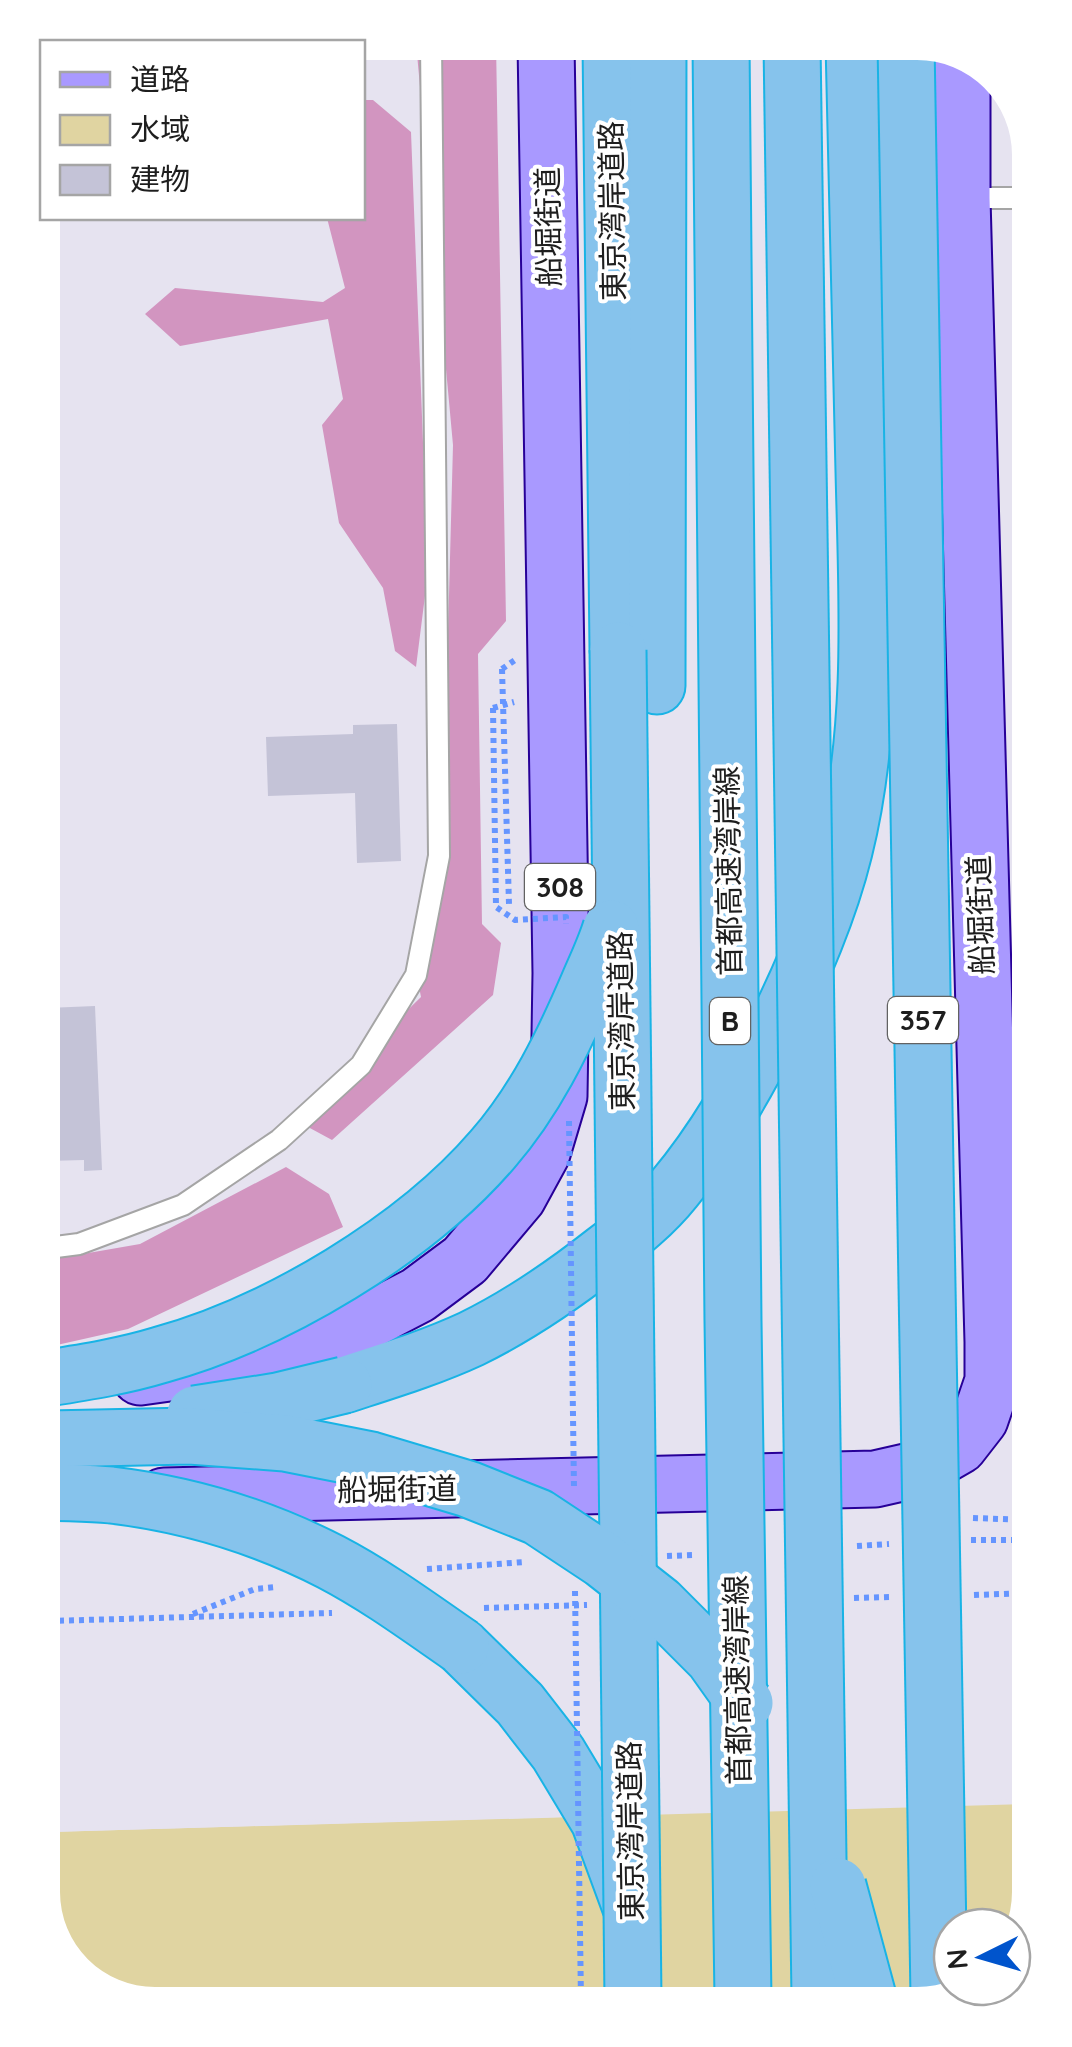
<svg xmlns="http://www.w3.org/2000/svg" width="1072" height="2047" viewBox="0 0 1072 2047" font-family="Quicksand,'Noto Sans JP',sans-serif">
	<style>
		.forest { fill: #d295c0 }
		.water { fill: #e0d4a1 }
		.pier { fill: #e6e3f0 }
		.building { fill: #c4c3d7 }
		.lines { fill: none; stroke-linecap: round; stroke-linejoin: round }
		.lane-casing { stroke: #a5a5a5; stroke-width: 24 }
		.primary-casing { stroke: #270098; stroke-width: 59 }
		.highway-casing { stroke: #19b3e5; stroke-width: 59 }
		.path { stroke: #6595ff; stroke-width: 6; stroke-dasharray: 5 5; stroke-linecap: butt }
		.lane { stroke: #fff; stroke-width: 20 }
		.primary { stroke: #a999ff; stroke-width: 55 }
		.highway { stroke: #86c3ec; stroke-width: 55 }
		.highway-bridge-casing { stroke: #19b3e5; stroke-width: 59; stroke-linecap: butt }
		.path-bridge { stroke: #6595ff; stroke-width: 6; stroke-dasharray: 5 5; stroke-linecap: butt }
		.highway-bridge { stroke: #86c3ec; stroke-width: 55 }
		.labels { text-anchor: middle; stroke-width: 8; stroke-linejoin: round; paint-order: stroke }
		.shield { fill: #fff; stroke: #626262; stroke-width: 2.5 }
		.shield-label { font-size: 28px; font-weight: bold; fill: #1e1e1e }
		.street-label { font-size: 30px; fill: #1e1e1e; stroke: #fff }
	</style>
	<rect width="100%" height="100%" fill="#e6e3f0"/>
	<g class="forest">
		<polygon points="416,43 496,43 506,621 478,654 482,924 501,943 493,995 332,1140 308,1127 321,1095 421,997 413,956 441,897 453,445"/>
		<polygon points="363,100 373,100 411,132 428,572 416,667 395,651 383,588 339,523 322,425 343,399 328,319 180,346 145,314 175,288 323,302 345,288 327,218 362,218"/>
		<polygon points="286,1167 329,1194 343,1227 128,1329 48,1347 48,1260 140,1244"/>
	</g>
	<polygon class="water" points="1029,1804 1029,1899 1012,1945 1012,1927 952,1927 952,1987 971,1987 959,1996 147,2004 87,1982 51,1934 50,1832"/>
	<polygon class="pier" points="1029,1799 1029,1803 50,1832 50,1827"/>
	<g class="building">
		<polygon points="1017,574 1023,574 1024,672 1020,673"/>
		<polygon points="397,724 401,861 357,863 355,793 268,796 266,737 353,734 353,725"/>
		<polygon points="95,1006 102,1170 84,1171 84,1160 47,1161 47,1008"/>
	</g>
	<g class="lines">
		<defs>
			<g id="lane">
				<polyline points="964,198 1022,198"/>
				<polyline points="48,1248 79,1244 183,1205 279,1140 361,1065 416,975 439,856 431,43"/>
			</g>
			<g id="primary">
				<polyline points="140,1377 212,1367 290,1348 366,1322 418,1295 465,1260 518,1197 542,1153 559,1096 561,973 546,43"/>
				<polyline points="164,1496 875,1479 919,1469 959,1446 980,1419 993,1381 993,1342 962,198 962,57"/>
			</g>
			<g id="highway">
				<polyline points="611,43 618,650"/>
				<polyline points="657,686 658,43"/>
				<path d="M344 1385C387 1371 430 1358 471 1339 518 1316 562 1286 604 1253 629 1234 654 1214 674 1189 715 1140 746 1085 775 1028 803 971 829 912 844 851 875 727 867 597 864 471 860 329 857 186 854 43"/>
				<polyline points="461,1646 520,1704 558,1753 599,1821 630,1905"/>
			</g>
		</defs>
		<use href="#lane" class="lane-casing"/>
		<use href="#primary" class="primary-casing"/>
		<use href="#highway" class="highway-casing"/>
		<g class="path">
			<polyline points="502,669 515,660"/>
			<polyline points="493,708 514,702"/>
			<polyline points="973,1518 1028,1520"/>
			<polyline points="971,1540 1028,1540"/>
			<polyline points="857,1546 889,1544"/>
			<polyline points="667,1556 694,1555"/>
			<polyline points="427,1569 525,1562"/>
			<polyline points="974,1595 1028,1593"/>
			<polyline points="854,1598 892,1597"/>
			<polyline points="484,1608 587,1605"/>
			<polyline points="193,1614 255,1589 276,1587"/>
			<polyline points="49,1621 332,1613"/>
		</g>
		<use href="#lane" class="lane"/>
		<use href="#primary" class="primary"/>
		<use href="#highway" class="highway"/>
		<defs>
			<g id="highway-bridge">
				<polyline points="721,43 733,1321 743,1998"/>
				<polyline points="792,43 820,1998"/>
				<polyline points="906,43 939,1996"/>
				<polyline points="618,650 633,1999"/>
				<path d="M48 1378C86 1372 124 1366 160 1355 276 1323 415 1240 493 1149 535 1101 563 1043 588 985 596 966 605 948 611 928"/>
				<polyline points="195,1414 278,1401 344,1385"/>
				<polyline points="49,1439 190,1436 285,1443 371,1460 468,1489 538,1517 603,1560 659,1604 713,1658 745,1703"/>
				<path d="M49 1492C69 1493 90 1493 111 1495 187 1504 263 1527 331 1562 377 1586 419 1617 461 1646"/>
				<polyline points="838,1886 868,1997"/>
			</g>
		</defs>
		<use href="#highway-bridge" class="highway-bridge-casing"/>
		<g class="path-bridge">
			<polyline points="502,669 509,904"/>
			<polyline points="493,708 496,907 515,920 566,917 566,924"/>
			<polyline points="569,1121 574,1489"/>
			<polyline points="575,1591 581,2000"/>
		</g>
		<use href="#highway-bridge" class="highway-bridge"/>
	</g>
	<g class="labels">
		<g class="shield">
			<rect x="525" y="864" width="70" height="46" rx="8"/>
			<rect x="888" y="997" width="70" height="46" rx="8"/>
			<rect x="710" y="998" width="40" height="46" rx="8"/>
		</g>
		<g class="shield-label">
			<text x="560" y="897">308</text>
			<text x="923" y="1030">357</text>
			<text x="730" y="1031">B</text>
		</g>
		<g class="street-label">
			<text transform="translate(613 211) rotate(-91)" y="10">東京湾岸道路</text>
			<text transform="translate(549 227) rotate(-91)" y="10">船堀街道</text>
			<text transform="translate(729 871) rotate(-91)" y="10">首都高速湾岸線</text>
			<text transform="translate(981 915) rotate(-92)" y="10">船堀街道</text>
			<text transform="translate(622 1021) rotate(-91)" y="10">東京湾岸道路</text>
			<text transform="translate(397 1490) rotate(-1)" y="10">船堀街道</text>
			<text transform="translate(738 1680) rotate(-91)" y="10">首都高速湾岸線</text>
			<text transform="translate(631 1831) rotate(-91)" y="10">東京湾岸道路</text>
		</g>
	</g>
	<path d="M0 0H1072V2047H0ZM155 60H917A95 95 0 0 1 1012 155V1892A95 95 0 0 1 917 1987H155A95 95 0 0 1 60 1892V155A95 95 0 0 1 155 60Z" fill="#fff" fill-rule="evenodd"/>
	<rect x="40" y="40" width="325" height="180" fill="#ffffff" stroke="#a5a5a5" stroke-width="2.5"/>
	<rect x="60" y="72" width="50" height="15" fill="#a999ff" stroke="#a5a5a5" stroke-width="2.5"/>
	<text x="130" y="90" font-size="30" fill="#1e1e1e">道路</text>
	<rect x="60" y="115" width="50" height="30" fill="#e0d4a1" stroke="#a5a5a5" stroke-width="2.5"/>
	<text x="130" y="140" font-size="30" fill="#1e1e1e">水域</text>
	<rect x="60" y="165" width="50" height="30" fill="#c4c3d7" stroke="#a5a5a5" stroke-width="2.5"/>
	<text x="130" y="190" font-size="30" fill="#1e1e1e">建物</text>
	<g transform="translate(982 1957) rotate(265)"><circle r="48" fill="#ffffff" stroke="#a5a5a5" stroke-width="2.5"/>
	<path d="M0-8L18 38L0 25L-18 38Z" fill="#0054cc"/>
	<text y="-15" font-size="28" font-weight="bold" text-anchor="middle" fill="#1e1e1e">N</text>
	</g>
</svg>
